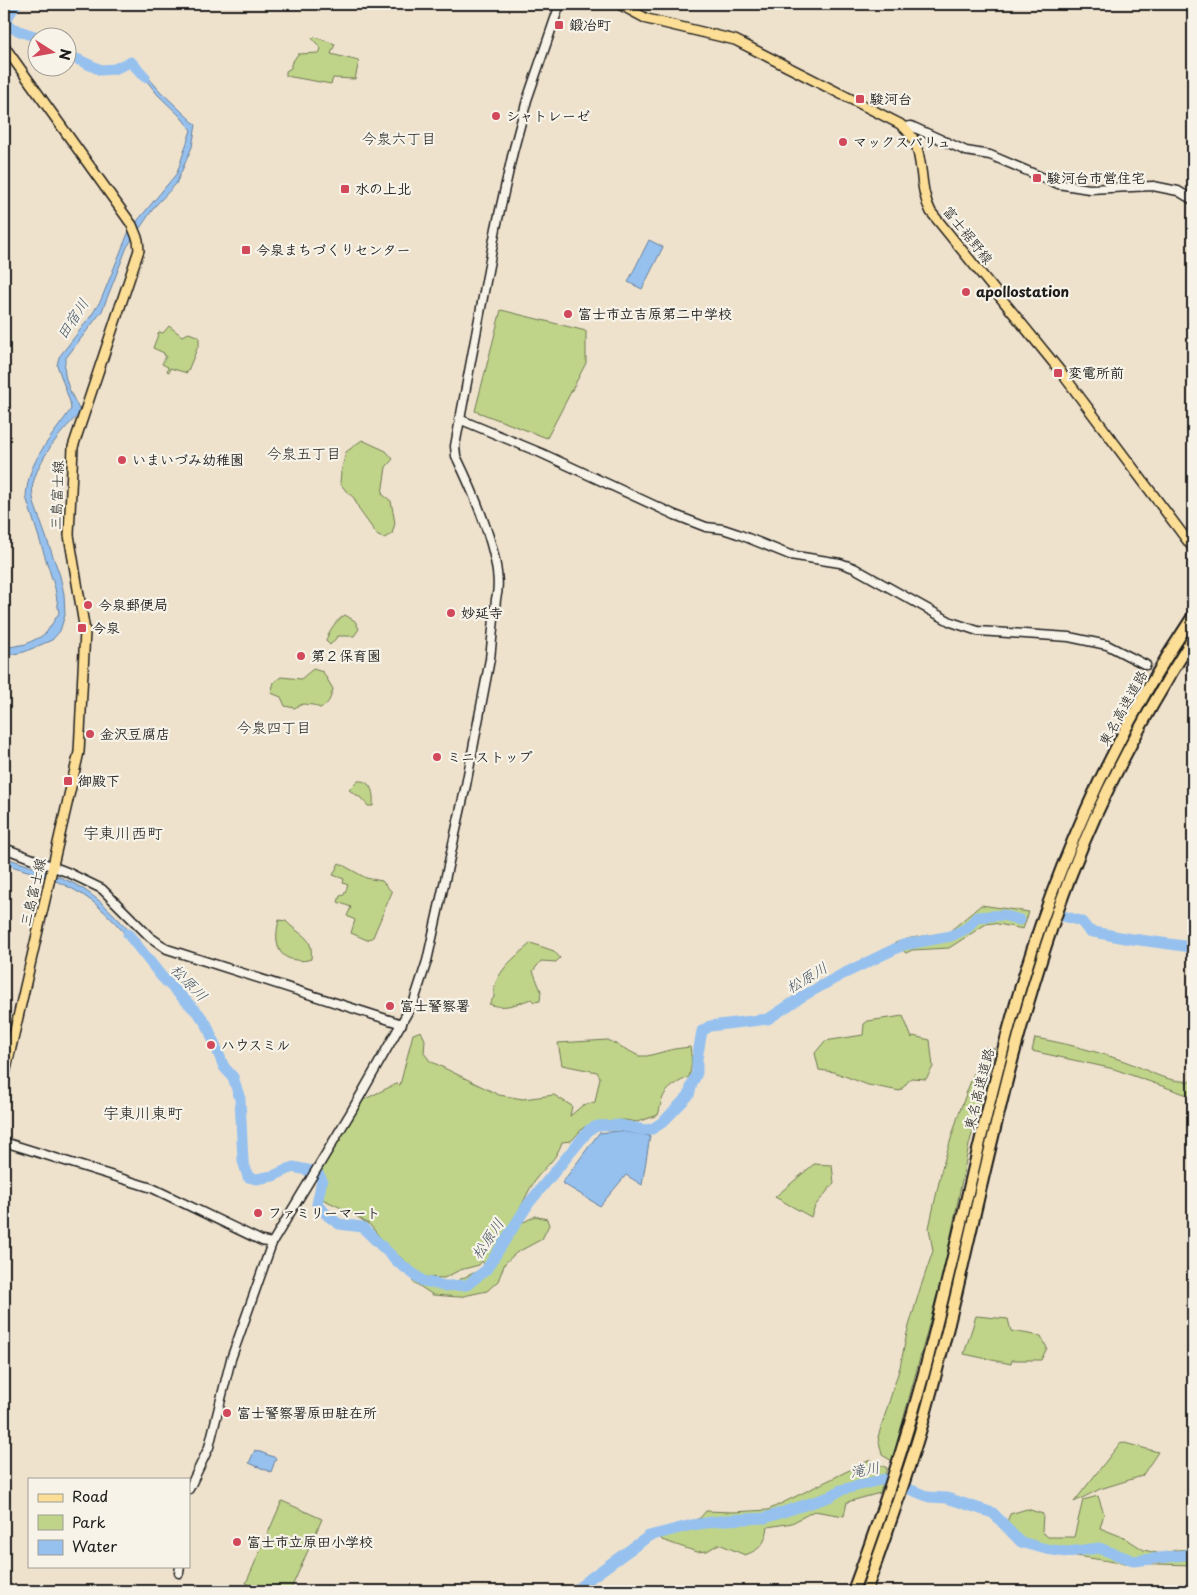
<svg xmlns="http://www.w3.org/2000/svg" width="1197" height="1595" viewBox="0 0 1197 1595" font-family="'Playpen Sans','Klee One',sans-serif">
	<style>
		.green { fill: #bfd489; stroke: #6e7852 }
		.water { fill: #96c1ef; stroke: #657f9b }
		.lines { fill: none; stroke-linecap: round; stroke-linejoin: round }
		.river { stroke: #96c1ef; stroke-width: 11 }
		.secondary-casing { stroke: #1c1c1c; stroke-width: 11 }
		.primary-casing { stroke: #1c1c1c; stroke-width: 12 }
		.highway-casing { stroke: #1c1c1c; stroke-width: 14 }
		.secondary { stroke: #f7f3e8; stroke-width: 8 }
		.primary { stroke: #fcde96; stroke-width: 9 }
		.highway { stroke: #fcde96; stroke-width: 10 }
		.poi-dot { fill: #d1495b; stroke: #f7f3e8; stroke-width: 2 }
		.labels { text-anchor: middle; stroke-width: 4.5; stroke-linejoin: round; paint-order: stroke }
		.poi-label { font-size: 14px; font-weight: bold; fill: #1c1c1c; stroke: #f7f3e8; text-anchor: start }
		.street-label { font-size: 14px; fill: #1c1c1c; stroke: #f7f3e8 }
		.neighbourhood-label { font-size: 15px; fill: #1c1c1c; stroke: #f7f3e8 }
		.water-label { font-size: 15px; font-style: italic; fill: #475666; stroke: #f7f3e8 }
		.quarter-label { font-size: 16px; fill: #1c1c1c; stroke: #f7f3e8 }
	</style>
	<rect width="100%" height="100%" fill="#efe2cd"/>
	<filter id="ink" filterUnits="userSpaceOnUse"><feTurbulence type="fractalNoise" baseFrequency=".02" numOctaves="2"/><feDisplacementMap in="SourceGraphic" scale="10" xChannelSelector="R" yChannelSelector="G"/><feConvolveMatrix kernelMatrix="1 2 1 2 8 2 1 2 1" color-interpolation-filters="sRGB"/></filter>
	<g filter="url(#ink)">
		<g class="green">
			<polygon points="315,37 335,44 331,54 359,61 355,79 333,78 331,84 286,76 286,71 291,68 291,64 298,54 319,53 321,49 312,38"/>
			<polygon points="501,310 586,331 586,363 547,438 475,411"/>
			<polygon points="169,326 182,336 189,333 199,337 199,344 187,373 170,368 169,372 167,371 168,367 162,364 166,356 164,355 164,353 153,348 159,332 163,333"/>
			<polygon points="362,440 386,451 393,459 386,467 382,494 391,501 395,523 392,534 384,538 378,536 360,511 354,498 346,491 340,483 341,472 346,452"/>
			<path d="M345 615 355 621 359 629 354 636H338L330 645 326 641C328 632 336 620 345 615Z"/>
			<path d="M313 669 323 672 333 689C331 697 329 705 320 708L313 705 303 704 294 708 285 706 281 697 271 693 274 682 281 677 301 679Z"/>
			<path d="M358 781C372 780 374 794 373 806H368L361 798 349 790Z"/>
			<polygon points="339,863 366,878 382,881 392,892 373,937 367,940 351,933 355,920 347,916 351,907 338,902 340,896 344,895 348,885 343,883 344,879 333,875"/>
			<polygon points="981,905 1029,912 1023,929 993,923 986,924 949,948 912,950 906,953 894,943 911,938 949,932"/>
			<path d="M279 920 286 921C299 936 314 935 311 959 306 961 301 961 296 960 274 958 275 936 279 920Z"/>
			<path d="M531 943 554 951 560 958 556 962 541 961 533 971 541 991 540 1001 534 1002 531 999C517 1004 503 1010 489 1004L494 997C492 974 515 957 531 943Z"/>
			<polygon points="903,1016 912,1038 913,1036 930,1040 933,1067 926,1079 911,1078 900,1091 868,1085 834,1072 819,1070 815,1053 825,1041 863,1035 864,1024 868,1021"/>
			<path d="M421 1031 425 1040 424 1053 430 1061 499 1095 523 1099 554 1095 572 1106 570 1116 583 1105 595 1102 600 1077 597 1072 562 1065 558 1043 608 1040 639 1056H647L674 1049 690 1047C692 1058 692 1067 689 1077 680 1081 665 1088 662 1100 660 1105 660 1110 658 1115L637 1122 625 1120 608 1121 584 1127 571 1141 562 1142C556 1161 545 1166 535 1180 526 1194 520 1211 511 1225L526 1221 535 1216 547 1219 549 1225 542 1239 516 1253 505 1263 498 1281 487 1291 459 1297 433 1295 412 1281 418 1277 446 1286 486 1267 482 1261 479 1265 460 1270 444 1278 424 1277 387 1246 370 1225 348 1211 322 1199 317 1172 359 1102 396 1084 400 1085 413 1034Z"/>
			<path d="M1035 1038C1065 1043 1095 1051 1124 1061 1150 1070 1164 1083 1193 1081V1097L1114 1069 1032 1051Z"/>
			<polygon points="987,1047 995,1049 969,1145 939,1296 937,1295 892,1461 882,1455 878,1437 900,1367 907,1333 920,1289 933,1251 929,1228 942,1168 959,1113 982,1051"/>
			<polygon points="814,1164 832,1165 834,1183 815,1206 811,1217 775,1197"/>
			<polygon points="976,1316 1008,1319 1011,1331 1041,1336 1047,1348 1041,1360 1012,1360 1011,1364 964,1354"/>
			<polygon points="1121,1442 1158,1452 1142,1476 1100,1489 1074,1502"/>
			<path d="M870 1460 887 1468 880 1493 847 1502 844 1516 814 1511 792 1523 768 1527C765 1544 761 1549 745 1555L719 1544 707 1551 697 1552 662 1540 658 1534 700 1518 706 1511 733 1512 768 1510Z"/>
			<polygon points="1098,1496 1104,1514 1100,1528 1125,1538 1144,1550 1161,1554 1176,1550 1193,1549 1193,1565 1121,1563 1045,1551 1015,1543 1007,1522 1010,1514 1027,1509 1043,1514 1042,1532 1048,1537 1074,1537 1083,1500"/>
			<polygon points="282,1501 322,1519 290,1591 265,1591 246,1583"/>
		</g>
		<g class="water">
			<path d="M131 60 135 62 160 91 196 125 192 147 176 184 155 206 127 247 102 311 66 358C60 376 73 397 81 413 62 429 41 456 34 480 31 488 33 496 34 503L60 576 64 594 65 615 60 631 52 640 24 652 4 656V648L26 644 40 637 46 633 59 613 55 588 26 497C28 459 51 439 71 409L70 402 57 365 59 357 91 316 101 300 129 231 177 173 191 130 180 116 158 95 134 65 130 63 121 68 102 71 103 68 115 67Z"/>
			<polygon points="649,240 663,247 642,289 628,282"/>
			<path d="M4 857C34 868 68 876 93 896 111 909 125 927 140 943L136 947C123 931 109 915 93 902 67 882 35 873 4 864Z"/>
			<polygon points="620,1131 650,1136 642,1185 626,1175 600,1206 562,1183 599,1133"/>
			<polygon points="255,1450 276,1458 271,1472 249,1463"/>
		</g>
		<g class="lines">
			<g class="river">
				<polyline points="4,23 16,4"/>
				<polyline points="4,24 22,32 40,38"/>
				<polyline points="68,55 101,70 114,69 131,62 145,77"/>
				<polyline points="1063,916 1081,921 1089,931 1125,938 1184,946 1193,949"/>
				<polyline points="128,934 162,977 199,1014 207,1025 224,1067 233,1077 240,1099 243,1161 248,1177 256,1179 273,1176 293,1167 317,1172 322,1180 317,1204 328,1216 339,1224 362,1227 399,1263 423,1281 446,1286 467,1285 486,1270 529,1203 589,1130 597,1126 619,1125 645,1130 652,1129 663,1122 689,1095 692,1084 697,1073 697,1059 702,1031 710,1026 768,1019 803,996 841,975 903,945 951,936 967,928 977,917 1003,915 1020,920"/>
				<polyline points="575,1591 592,1577 649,1536 692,1525 727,1520 765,1518 829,1497 841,1490 884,1479 929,1497 947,1498 993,1513 1021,1542 1046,1549 1067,1552 1099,1548 1134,1561 1193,1554"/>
			</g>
			<defs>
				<g id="secondary">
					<polyline points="904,127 911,126 966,151 990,155 1058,184 1089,189 1153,186 1178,191 1193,200"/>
					<polyline points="459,419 541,453 675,515 706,527 723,529 738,534 790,555 840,563 854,568 951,622 978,631 1069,637 1107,645 1146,665"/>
					<polyline points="4,848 67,872 102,889 150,937 167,949 402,1024"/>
					<polyline points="4,1142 152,1188 262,1241 272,1243"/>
					<path d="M189 1489 209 1447 231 1359 272 1243 351 1112 414 1001 427 961 466 785 490 659 496 599C506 565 472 489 456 456L455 446 496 228 513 152 527 100 560 4"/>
					<polyline points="179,1573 180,1566"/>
				</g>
				<g id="primary">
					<path d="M619 4 647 19 735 40 900 124C906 129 912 135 915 142 924 164 919 189 931 212L1061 372 1193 548"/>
					<polyline points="4,46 132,225 138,240 139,250 73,447 69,535 85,631 79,752 4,1078"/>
				</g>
				<g id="highway">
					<path d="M853 1591C880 1519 904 1447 924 1373 959 1242 984 1109 1023 979 1062 851 1119 727 1193 616"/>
					<path d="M866 1591C886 1535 906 1480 923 1422 934 1382 945 1340 955 1299 988 1158 1018 1014 1070 877 1102 793 1145 714 1193 638"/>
				</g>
			</defs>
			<use href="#secondary" class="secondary-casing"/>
			<use href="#primary" class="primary-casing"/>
			<use href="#highway" class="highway-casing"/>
			<use href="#secondary" class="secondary"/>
			<use href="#primary" class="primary"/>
			<use href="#highway" class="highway"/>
		</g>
	</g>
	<g class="poi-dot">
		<rect x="554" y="20" width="10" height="10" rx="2.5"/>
		<rect x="855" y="94" width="10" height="10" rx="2.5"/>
		<circle cx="496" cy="116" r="5"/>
		<circle cx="843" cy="142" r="5"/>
		<rect x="1032" y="173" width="10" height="10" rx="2.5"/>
		<rect x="340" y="184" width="10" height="10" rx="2.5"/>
		<rect x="241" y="245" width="10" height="10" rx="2.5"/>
		<circle cx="966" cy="292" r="5"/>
		<circle cx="568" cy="314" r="5"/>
		<rect x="1053" y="368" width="10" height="10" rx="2.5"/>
		<circle cx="122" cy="460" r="5"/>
		<circle cx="88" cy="605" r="5"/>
		<circle cx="451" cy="613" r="5"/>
		<rect x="77" y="623" width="10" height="10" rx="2.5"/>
		<circle cx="301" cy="656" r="5"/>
		<circle cx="90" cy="734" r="5"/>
		<circle cx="437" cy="757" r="5"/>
		<rect x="63" y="776" width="10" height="10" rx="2.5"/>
		<circle cx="390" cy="1006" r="5"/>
		<circle cx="211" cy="1045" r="5"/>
		<circle cx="258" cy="1213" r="5"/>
		<circle cx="227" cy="1413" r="5"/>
		<circle cx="237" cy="1542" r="5"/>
	</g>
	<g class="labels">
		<g class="poi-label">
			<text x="569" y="30">鍛冶町</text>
			<text x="870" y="104">駿河台</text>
			<text x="506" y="121">シャトレーゼ</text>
			<text x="853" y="147">マックスバリュ</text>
			<text x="1047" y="183">駿河台市営住宅</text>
			<text x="355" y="194">水の上北</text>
			<text x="256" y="255">今泉まちづくりセンター</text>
			<text x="976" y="297">apollostation</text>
			<text x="578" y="319">富士市立吉原第二中学校</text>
			<text x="1068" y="378">変電所前</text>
			<text x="132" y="465">いまいづみ幼稚園</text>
			<text x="98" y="610">今泉郵便局</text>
			<text x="461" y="618">妙延寺</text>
			<text x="92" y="633">今泉</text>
			<text x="311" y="661">第２保育園</text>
			<text x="100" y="739">金沢豆腐店</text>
			<text x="447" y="762">ミニストップ</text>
			<text x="78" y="786">御殿下</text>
			<text x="400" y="1011">富士警察署</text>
			<text x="221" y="1050">ハウスミル</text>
			<text x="268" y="1218">ファミリーマート</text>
			<text x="237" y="1418">富士警察署原田駐在所</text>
			<text x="247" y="1547">富士市立原田小学校</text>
		</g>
		<g class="street-label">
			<text transform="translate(968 235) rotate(51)" y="5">富士裾野線</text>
			<text transform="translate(57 495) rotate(-88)" y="5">三島富士線</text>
			<text transform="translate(1123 708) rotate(-61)" y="5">東名高速道路</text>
			<text transform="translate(33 892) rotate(-77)" y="5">三島富士線</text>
			<text transform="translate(979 1089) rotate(-76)" y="5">東名高速道路</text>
		</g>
		<g class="neighbourhood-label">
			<text x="399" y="144">今泉六丁目</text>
			<text x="304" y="459">今泉五丁目</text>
			<text x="274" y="733">今泉四丁目</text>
		</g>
		<g class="water-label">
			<text transform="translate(73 319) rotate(-57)" y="5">田宿川</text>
			<text transform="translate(807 978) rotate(-31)" y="5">松原川</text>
			<text transform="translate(189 983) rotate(46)" y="5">松原川</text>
			<text transform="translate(488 1239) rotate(-56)" y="5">松原川</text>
			<text transform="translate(865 1470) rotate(-10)" y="5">滝川</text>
		</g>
		<g class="quarter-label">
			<text x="123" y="839">宇東川西町</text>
			<text x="143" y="1119">宇東川東町</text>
		</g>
	</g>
	<rect width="1197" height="1595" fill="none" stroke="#f7f3e8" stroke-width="20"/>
	<rect x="10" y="10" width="1177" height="1575" fill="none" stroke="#1c1c1c" stroke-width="2" filter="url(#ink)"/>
	<rect x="28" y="1478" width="162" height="90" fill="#f7f3e8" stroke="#9f9d96"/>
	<rect x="38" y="1494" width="25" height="8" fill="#fcde96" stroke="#9f9d96"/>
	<text x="72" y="1502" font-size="15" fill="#1c1c1c">Road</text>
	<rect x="38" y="1515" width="25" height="15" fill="#bfd489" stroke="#9f9d96"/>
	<text x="72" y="1528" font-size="15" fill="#1c1c1c">Park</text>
	<rect x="38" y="1540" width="25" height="15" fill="#96c1ef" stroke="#9f9d96"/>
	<text x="72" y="1552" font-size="15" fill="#1c1c1c">Water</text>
	<g transform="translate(52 52) rotate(101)"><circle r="24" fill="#f7f3e8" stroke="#9f9d96"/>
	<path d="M0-4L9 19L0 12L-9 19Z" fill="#d1495b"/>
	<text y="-8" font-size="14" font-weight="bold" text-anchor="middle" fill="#1c1c1c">N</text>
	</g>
</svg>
